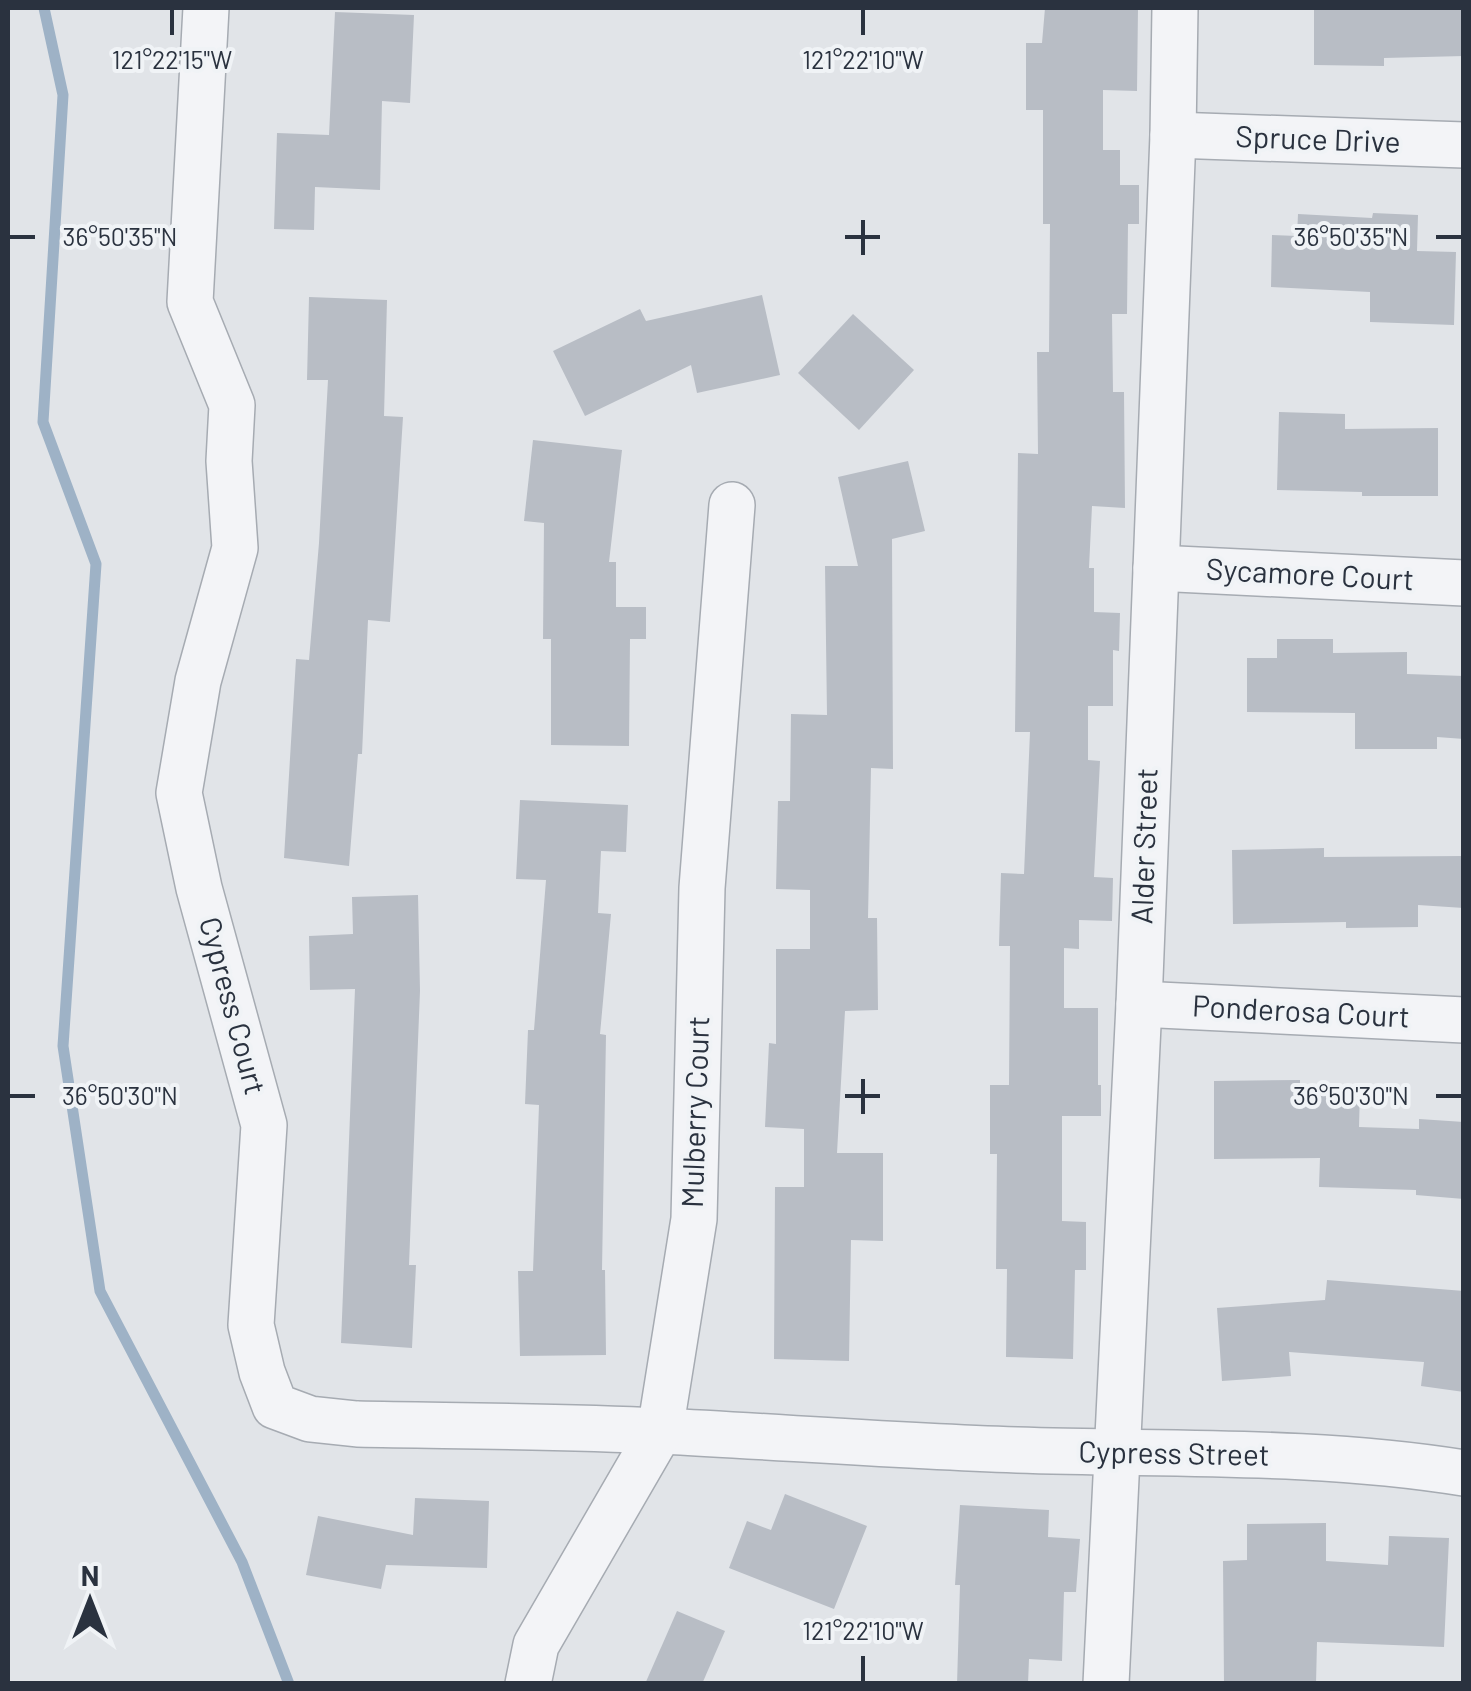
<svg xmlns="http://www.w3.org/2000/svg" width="1471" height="1691" viewBox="0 0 1471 1691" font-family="Barlow,sans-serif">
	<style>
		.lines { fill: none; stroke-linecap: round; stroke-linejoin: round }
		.stream { stroke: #9eb2c6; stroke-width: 11 }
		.building { fill: #b8bdc5 }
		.street-casing { stroke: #a6abb2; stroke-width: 48 }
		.street { stroke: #f3f4f7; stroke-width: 45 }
		.ticks { fill: none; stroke: #2a323f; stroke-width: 4 }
		.labels { text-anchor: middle; stroke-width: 8; stroke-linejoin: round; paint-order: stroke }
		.street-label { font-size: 30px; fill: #2a323f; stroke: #f0f3f6 }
		.ticks-label { font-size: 25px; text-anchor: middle; fill: #2a323f; stroke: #f0f3f6; stroke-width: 8; stroke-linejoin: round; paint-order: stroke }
	</style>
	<rect width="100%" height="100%" fill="#e1e4e8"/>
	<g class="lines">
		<polyline class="stream" points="44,8 63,95 43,422 96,564 63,1046 100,1291 242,1562 289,1684"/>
	</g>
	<g class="building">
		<polygon points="1045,8 1138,8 1137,91 1103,90 1103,150 1120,150 1120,185 1139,185 1139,224 1128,224 1127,314 1112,314 1113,392 1124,392 1125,508 1092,506 1089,568 1094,568 1094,612 1120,613 1119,651 1113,650 1113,706 1088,706 1088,760 1100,761 1094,877 1113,878 1112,921 1079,920 1079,949 1064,948 1064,1008 1098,1008 1098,1085 1101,1085 1101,1116 1062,1116 1062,1221 1086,1222 1086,1270 1075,1270 1073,1359 1006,1357 1007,1269 996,1269 997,1154 990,1154 990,1085 1009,1085 1010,946 999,946 1001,873 1024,874 1030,732 1015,732 1018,453 1038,454 1037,352 1049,352 1050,224 1043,224 1043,110 1026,110 1026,43 1042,43"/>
		<polygon points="1314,8 1464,8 1464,56 1384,58 1384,66 1314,65"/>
		<polygon points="335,12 414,15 410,103 382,101 380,190 315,187 314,230 274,229 277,133 329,135"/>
		<polygon points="1373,213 1418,215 1417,251 1456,252 1454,325 1370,322 1370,292 1271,287 1272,235 1297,236 1298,214 1372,218"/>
		<polygon points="762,295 780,375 697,393 691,365 585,416 553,351 640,309 646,321"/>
		<polygon points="309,297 387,300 384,416 403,417 390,622 368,620 362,754 358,754 349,866 284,858 296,659 309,660 319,543 328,380 307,380"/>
		<polygon points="853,314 914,370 859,430 798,373"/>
		<polygon points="1279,412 1345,414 1345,429 1438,428 1438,496 1362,496 1362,492 1277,490"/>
		<polygon points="533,440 622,450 609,562 616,562 616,607 646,607 646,639 630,639 629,746 551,745 551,639 543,639 544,523 524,521"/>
		<polygon points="908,461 925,531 892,539 893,769 871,768 868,918 877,918 878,1010 845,1011 837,1153 883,1153 883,1241 851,1240 849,1361 774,1359 775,1187 804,1187 804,1129 765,1127 769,1043 776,1044 776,949 810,949 810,890 776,889 778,801 790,801 791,714 827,715 825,566 858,566 838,477"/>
		<polygon points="1277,639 1333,639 1333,653 1407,652 1407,674 1464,676 1464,739 1437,737 1437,749 1355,749 1355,713 1247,712 1247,658 1277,658"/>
		<polygon points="520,800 628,805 626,852 601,851 598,913 611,914 600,1034 606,1035 602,1270 605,1270 606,1355 520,1356 518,1271 533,1271 539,1105 525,1104 528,1030 534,1030 546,880 516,879"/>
		<polygon points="1324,848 1324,857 1464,856 1464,908 1418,905 1418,927 1346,928 1346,922 1233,924 1232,850"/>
		<polygon points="418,895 420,991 409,1265 416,1265 412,1348 341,1343 355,989 310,990 309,936 353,934 352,897"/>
		<polygon points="1300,1080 1300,1088 1360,1090 1359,1127 1419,1129 1419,1119 1464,1122 1464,1199 1416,1195 1416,1190 1319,1187 1320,1158 1214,1159 1214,1081"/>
		<polygon points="1327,1280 1464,1291 1464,1392 1421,1386 1424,1362 1289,1352 1291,1376 1222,1381 1217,1308 1325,1300"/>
		<polygon points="785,1494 867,1526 834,1609 729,1568 747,1521 771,1530"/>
		<polygon points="415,1498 489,1501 487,1568 386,1565 381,1589 306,1575 318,1516 413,1535"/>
		<polygon points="960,1505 1049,1510 1048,1537 1080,1539 1076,1592 1064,1592 1062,1661 1029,1659 1028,1684 957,1684 960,1585 955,1585"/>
		<polygon points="1326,1523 1326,1561 1388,1565 1389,1536 1449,1538 1444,1647 1317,1642 1316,1684 1224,1684 1223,1561 1247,1560 1247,1524"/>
		<polygon points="677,1611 725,1631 702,1684 645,1684"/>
	</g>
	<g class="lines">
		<defs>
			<g id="street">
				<path d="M206 8 190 302 232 405 229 461 235 548 198 681 179 793 199 888 264 1125 251 1325 262 1372 275 1406 310 1419 357 1424C459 1426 560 1426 661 1431 780 1437 898 1446 1017 1450 1166 1455 1316 1449 1464 1473"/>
				<polyline points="1173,135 1464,145"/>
				<polyline points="1156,568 1464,583"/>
				<polyline points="1139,1004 1464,1020"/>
				<polyline points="528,1684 536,1645 660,1431 694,1219 702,888 732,505"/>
				<polyline points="1106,1684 1139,1004 1173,135 1175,8"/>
			</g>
		</defs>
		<use href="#street" class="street-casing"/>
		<use href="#street" class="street"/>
	</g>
	<path class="ticks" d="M172 10V35M863 10V35M863 220V255M10 237H35M845 237H880M1436 237H1461M863 1079V1114M10 1096H35M845 1096H880M1436 1096H1461M863 1656V1681"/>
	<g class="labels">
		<g class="street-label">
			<text transform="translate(1318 140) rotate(2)" y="10">Spruce Drive</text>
			<text transform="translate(1310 575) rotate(3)" y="10">Sycamore Court</text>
			<text transform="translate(1145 846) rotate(-88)" y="10">Alder Street</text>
			<text transform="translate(232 1006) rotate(75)" y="10">Cypress Court</text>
			<text transform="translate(1301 1012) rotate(3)" y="10">Ponderosa Court</text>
			<text transform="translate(696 1112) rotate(-88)" y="10">Mulberry Court</text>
			<text transform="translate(1174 1454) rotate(1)" y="10">Cypress Street</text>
		</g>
	</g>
	<g class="ticks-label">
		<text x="172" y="69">121°22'15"W</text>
		<text x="863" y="69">121°22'10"W</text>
		<text x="120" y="246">36°50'35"N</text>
		<text x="1351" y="246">36°50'35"N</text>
		<text x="120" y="1105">36°50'30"N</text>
		<text x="1351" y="1105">36°50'30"N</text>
		<text x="863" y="1640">121°22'10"W</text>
	</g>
	<rect width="1471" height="1691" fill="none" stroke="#2a323f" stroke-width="20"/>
	<g transform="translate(90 1601)" stroke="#f0f3f6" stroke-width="8" paint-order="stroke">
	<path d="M0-8L18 38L0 25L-18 38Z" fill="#2a323f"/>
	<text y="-15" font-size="28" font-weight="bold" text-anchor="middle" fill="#2a323f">N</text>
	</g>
</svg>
